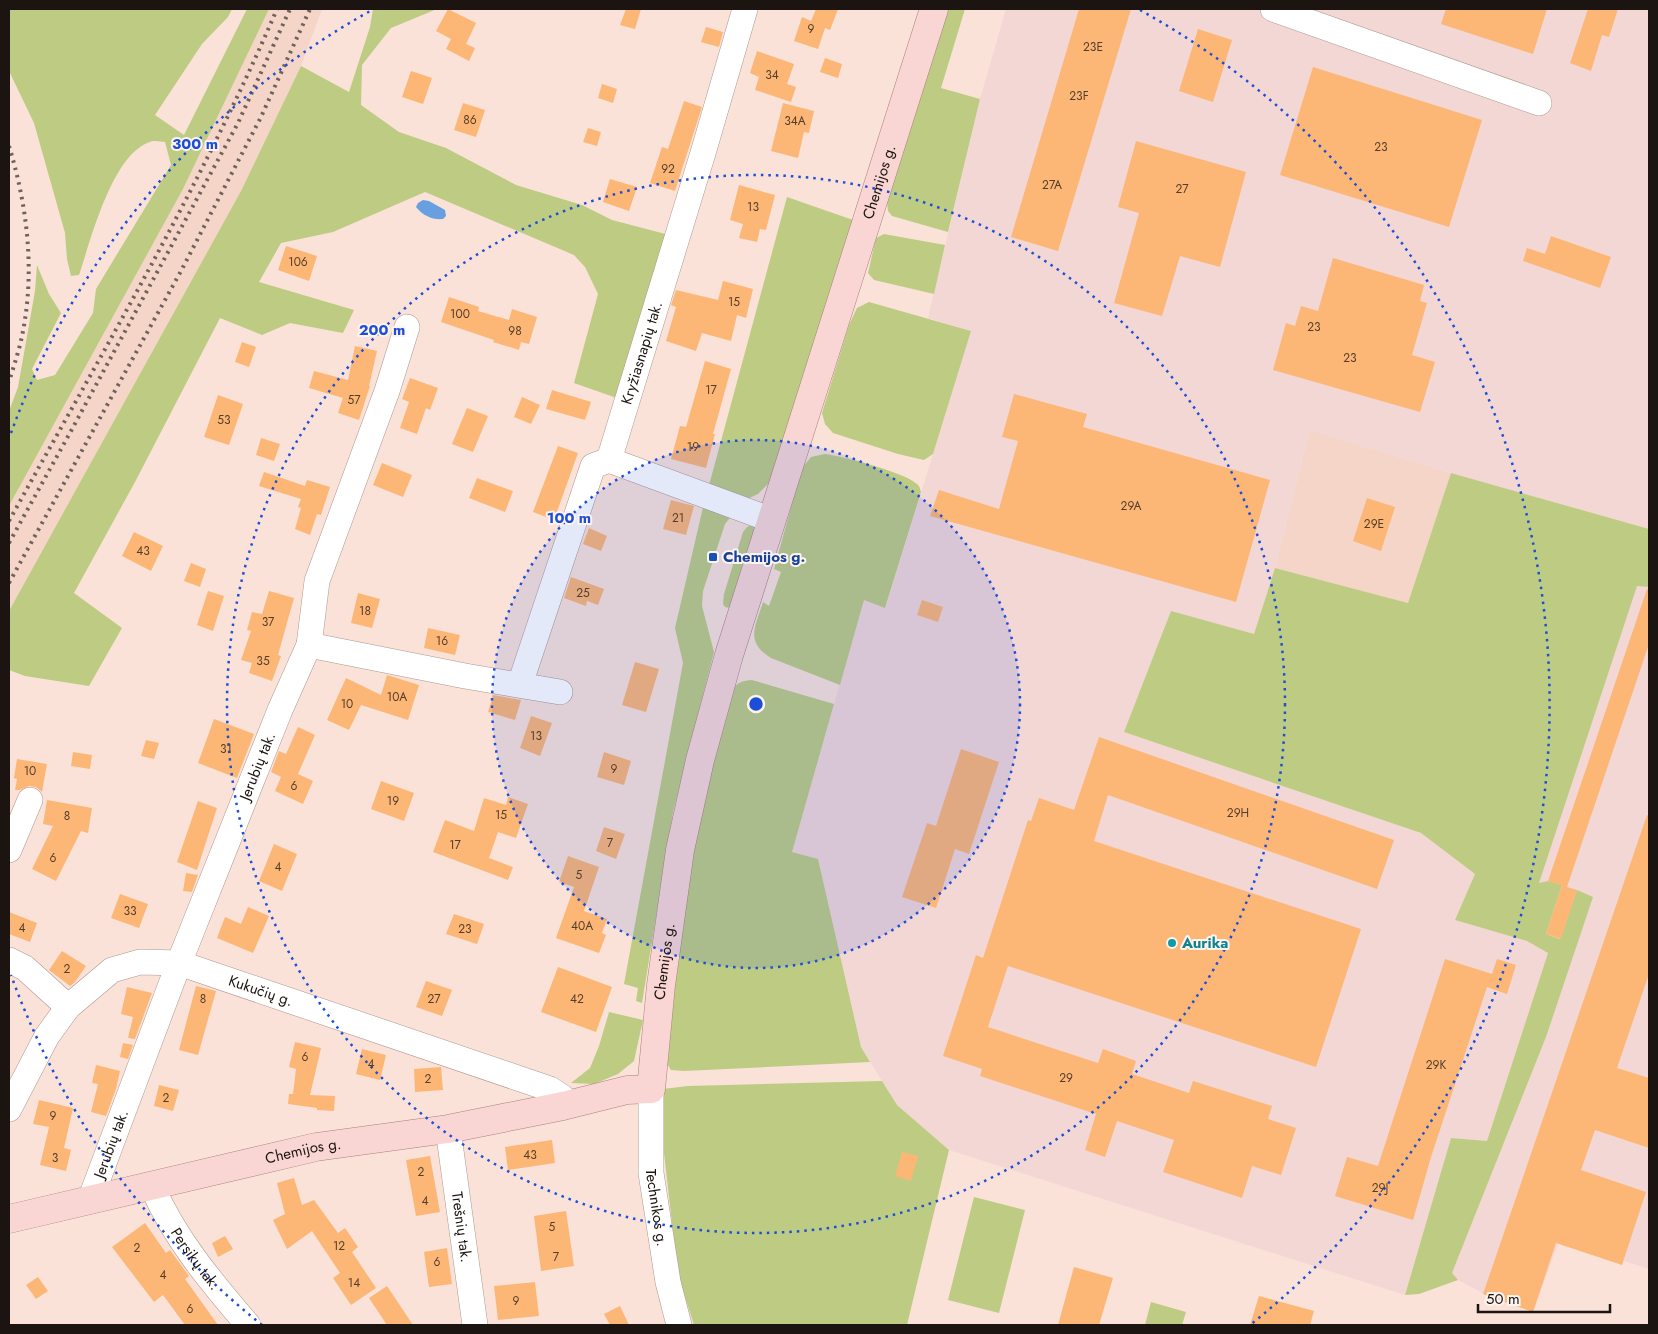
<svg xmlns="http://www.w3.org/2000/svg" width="1658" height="1334" viewBox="0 0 1658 1334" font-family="Jost,sans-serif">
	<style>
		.built { fill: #f4d5c7 }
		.industrial { fill: #f2d7d5 }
		.green { fill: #bdcc82 }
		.water { fill: #689fe1 }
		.building { fill: #fcb776 }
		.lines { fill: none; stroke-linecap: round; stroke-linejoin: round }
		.minor-casing { stroke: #ad978d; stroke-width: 26 }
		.major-casing { stroke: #a9807c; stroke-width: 29 }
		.minor { stroke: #fff; stroke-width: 25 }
		.major { stroke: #f9d6d3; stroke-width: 28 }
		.rail { stroke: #6f615b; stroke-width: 4; stroke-dasharray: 2.5 5; stroke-linecap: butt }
		.ring { fill: none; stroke: #1d4ed8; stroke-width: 2.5; stroke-dasharray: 2.5 5 }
		.transit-dot { fill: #1a4fb4; stroke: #fdf3ef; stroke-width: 2 }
		.culture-dot { fill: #0f9aa8; stroke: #fdf3ef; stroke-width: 2 }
		.labels { text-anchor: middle; stroke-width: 4; stroke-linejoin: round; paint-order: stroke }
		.number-label { font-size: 12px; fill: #543d2a }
		.street-label { font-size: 15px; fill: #1c1411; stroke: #fdf3ef }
		.transit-label { font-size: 15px; font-weight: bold; fill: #164399; stroke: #fdf3ef; text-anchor: start }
		.culture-label { font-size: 15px; font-weight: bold; fill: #0d838f; stroke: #fdf3ef; text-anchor: start }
		.centre { fill: #1d4ed8; stroke: #fdf3ef; stroke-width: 2.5 }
		.ring-label { font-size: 15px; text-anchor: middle; font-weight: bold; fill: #1d4ed8; stroke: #fdf3ef; stroke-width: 4; stroke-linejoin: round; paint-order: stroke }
	</style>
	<rect width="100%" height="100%" fill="#fae2d8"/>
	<g class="built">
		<polygon points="269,9 322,9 301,66 241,191 9,611 9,506 183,189"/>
		<polygon points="1310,430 1451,473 1408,603 1275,568"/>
	</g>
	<g class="industrial">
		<polygon points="1006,9 1649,9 1649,529 1451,473 1310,430 1275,568 1254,634 1124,732 1421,833 1475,874 1455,920 1527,941 1548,953 1487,1141 1451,1138 1405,1295 949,1150 897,1105 861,1047 818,859 792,852 864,600 886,607 971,331 928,318 980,99"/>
		<polygon points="1637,585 1649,587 1649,1269 1624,1261 1558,1244 1533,1312 1483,1293 1458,1280 1452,1273 1546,1037 1561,939 1546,934 1562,886 1548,881 1538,884"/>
	</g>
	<g class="green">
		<path d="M9 9H232L228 17 202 44 155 115 184 135 247 9H269L183 189 9 506V411L18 387 35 291 37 265 49 294 61 313 32 369 37 380 55 375 93 313 96 289 171 165 165 142C161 142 154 140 150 142 112 154 91 240 79 275L71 276 67 259 65 233 34 123 9 71Z"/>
		<polygon points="373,9 437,9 391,28 362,65 361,105 399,132 446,148 516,185 582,205 612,220 677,237 628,402 574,383 598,294 585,267 574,255 425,192 333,232 281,243 259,282 354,310 343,333 290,323 262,335 220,318 135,482 74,593 122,628 89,686 25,676 9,670 9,611 241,191 301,66 349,92 370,27"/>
		<polygon points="948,9 965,9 941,88 980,99 948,232 892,216 888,211 887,201"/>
		<polygon points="787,197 853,220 771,481 758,494 745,500 708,489"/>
		<polygon points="884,234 945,245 934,294 874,280 868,273 876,238"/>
		<polygon points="869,302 971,331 933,454 924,460 898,454 833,433 825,424 822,413 849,325 857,308"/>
		<path d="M825 454C842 456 908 473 918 485 920 487 920 489 921 492L885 608 864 600 840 685 771 658C744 641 756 626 763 602L769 606 781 572 774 569 802 468 811 457Z"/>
		<polygon points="1451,473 1649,529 1649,587 1637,586 1539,883 1548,881 1562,885 1546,934 1560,939 1577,890 1593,897 1546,1037 1452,1273 1458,1280 1419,1294 1405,1295 1451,1138 1487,1141 1548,953 1527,941 1455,920 1475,874 1421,833 1124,732 1171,611 1254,634 1275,568 1408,603"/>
		<polygon points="704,503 733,514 725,524 703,591 702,606 714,652 673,812 642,1003 636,1001 638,988 624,984 683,663 675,628"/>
		<polygon points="752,525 755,528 730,608 725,607 723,604 724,594 743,532 747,527"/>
		<path d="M752 680 834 704 792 852 818 859 861 1047 870 1062 684 1071 671 1070 665 1060 691 860 713 764 733 689C739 681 743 681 752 680Z"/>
		<polygon points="609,1012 643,1020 634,1061 618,1074 594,1084 571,1083 590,1068 599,1046"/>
		<polygon points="882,1081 897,1105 949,1150 907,1325 694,1325 678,1275 664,1153 663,1089 688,1086"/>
		<polygon points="974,1197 1025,1210 999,1313 948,1300"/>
		<polygon points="1151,1302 1186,1312 1182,1325 1145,1325"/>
	</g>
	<path class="water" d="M423 200 429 201 445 210 446 216 443 219C433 220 423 216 416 207L418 203Z"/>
	<g class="building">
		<polygon points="448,9 476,23 466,44 475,48 469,61 446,49 451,39 436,31"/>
		<polygon points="626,9 641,9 635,29 620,25"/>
		<polygon points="816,9 838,9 830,30 825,28 818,49 794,41 802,17 811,21"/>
		<polygon points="1079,9 1131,9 1058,251 1011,237"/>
		<polygon points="1446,9 1547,9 1533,54 1441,24"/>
		<polygon points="1588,9 1618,9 1609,37 1602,35 1591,71 1570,63"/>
		<polygon points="706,27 723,32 719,47 701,42"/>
		<polygon points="1198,29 1232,40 1213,102 1179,91"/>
		<polygon points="757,51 794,64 787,84 796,87 791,102 755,90 759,77 750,73"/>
		<polygon points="825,58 842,64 838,78 820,72"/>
		<polygon points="1313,67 1482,120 1449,227 1280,175"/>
		<polygon points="411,71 432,78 423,104 402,97"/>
		<polygon points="602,84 617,89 613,103 598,98"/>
		<polygon points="684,101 702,107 675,191 650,183 662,147 668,149"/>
		<polygon points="463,103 485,110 476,137 454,130"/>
		<polygon points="783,103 814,111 809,133 804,132 798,158 771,151"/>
		<polygon points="588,128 601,132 597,146 583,142"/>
		<polygon points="1136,141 1246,172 1220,267 1180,256 1162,316 1114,303 1139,213 1118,207"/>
		<polygon points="610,179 637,187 629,211 603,202"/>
		<polygon points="739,185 775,195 766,230 760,229 757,242 739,238 743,224 730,220"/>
		<polygon points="1551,236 1611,257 1600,288 1523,261 1527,248 1545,254"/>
		<polygon points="286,246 317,256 309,281 278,270"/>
		<polygon points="1333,258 1424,285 1420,301 1427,303 1412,355 1435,362 1420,412 1273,370 1286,323 1295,326 1301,306 1318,311"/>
		<polygon points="723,281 753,289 746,318 737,315 731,341 702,333 696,351 666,341 676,307 671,305 676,290 718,300"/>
		<polygon points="449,297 479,307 478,311 509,320 512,309 537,317 529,344 521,342 519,350 493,342 494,340 441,322"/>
		<polygon points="242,342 256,347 249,367 235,362"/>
		<polygon points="355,346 377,351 369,386 370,386 359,420 338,413 343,398 309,388 314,371 348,380"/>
		<polygon points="705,361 731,369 713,434 715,434 706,468 671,459 680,426 686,427"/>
		<polygon points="410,378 438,388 430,410 426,408 417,434 400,428 409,402 402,399"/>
		<polygon points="552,390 591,402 585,420 546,409"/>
		<polygon points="1014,394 1087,414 1083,427 1270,480 1236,602 930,516 939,490 999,509 1018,441 1002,437"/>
		<polygon points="218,395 243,404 229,445 204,437"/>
		<polygon points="522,397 540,405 531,424 514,417"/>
		<polygon points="467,408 488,416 473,452 452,444"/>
		<polygon points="261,438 280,444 274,461 256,455"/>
		<polygon points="558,446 578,453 554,520 533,512"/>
		<polygon points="382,463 412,475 403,497 373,485"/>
		<polygon points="264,472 305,486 307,480 330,487 321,515 317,514 310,535 295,529 301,508 298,507 301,499 259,486"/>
		<polygon points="477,478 513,491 505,512 469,498"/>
		<polygon points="1367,498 1395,507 1381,551 1353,541"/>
		<polygon points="671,500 694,506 686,535 663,529"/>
		<polygon points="589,528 607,536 601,551 583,544"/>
		<polygon points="134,532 163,546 151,571 122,556"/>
		<polygon points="191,563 206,569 200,587 184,581"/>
		<polygon points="571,577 604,589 598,605 587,601 586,606 564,598"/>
		<polygon points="1647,589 1649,590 1649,644 1567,887 1577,890 1561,939 1546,934 1562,885 1566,887 1548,881"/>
		<polygon points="208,591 224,596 213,631 197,625"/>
		<polygon points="269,591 294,598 278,655 281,656 272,681 249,673 252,663 241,660 251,631 247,630 252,612 262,614"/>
		<polygon points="358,593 380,599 372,628 351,623"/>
		<polygon points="922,600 943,607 938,622 917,615"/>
		<polygon points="428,628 460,635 455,655 424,648"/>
		<polygon points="635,662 659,669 646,712 622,705"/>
		<polygon points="387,675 419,685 408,720 361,705 349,730 327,720 346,678 381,695"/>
		<polygon points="493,695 521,700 515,720 488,712"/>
		<polygon points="531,716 552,723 540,756 520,748"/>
		<polygon points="214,719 254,734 237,778 198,763"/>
		<polygon points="298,727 315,735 298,774 313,781 303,804 275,791 281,777 271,772 279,751 286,754"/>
		<polygon points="1099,737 1394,840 1377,889 1108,795 1094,841 1361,929 1316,1067 1008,966 988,1027 1098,1063 1103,1049 1136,1061 1132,1074 1189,1093 1193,1081 1272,1106 1268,1119 1296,1128 1281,1175 1252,1166 1242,1198 1163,1172 1174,1140 1117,1121 1105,1157 1085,1150 1096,1114 980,1076 982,1069 943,1056 976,955 983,958 1028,820 1031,821 1039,798 1074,810"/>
		<polygon points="146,740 159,743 154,759 141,756"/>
		<polygon points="961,749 999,762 969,854 955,849 936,908 902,897 927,823 936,826"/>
		<polygon points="73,752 92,755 90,769 71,766"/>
		<polygon points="604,752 631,761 624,785 597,777"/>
		<polygon points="17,759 47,764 42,792 36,787 29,786 20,790 15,790 17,779 14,778"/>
		<polygon points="381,781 414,793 404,821 371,809"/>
		<polygon points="508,797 528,804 516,838 498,832 489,858 513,867 508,880 433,852 445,820 474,831 484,798 506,805"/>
		<polygon points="47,800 92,808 88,833 81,831 56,881 32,869 53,826 43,824"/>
		<polygon points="198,801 217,808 197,870 177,862"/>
		<polygon points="1647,815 1649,816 1649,974 1617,1068 1649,1078 1649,1148 1595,1130 1581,1170 1646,1192 1622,1265 1556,1243 1533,1312 1483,1294"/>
		<polygon points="604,827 625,834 616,859 596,851"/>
		<polygon points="274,844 297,854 282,891 259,881"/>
		<polygon points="568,856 599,867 584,911 607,919 602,933 606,935 599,953 556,938 574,887 559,882"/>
		<polygon points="186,873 198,875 192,892 183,891"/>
		<polygon points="120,894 148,904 139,928 111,918"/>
		<polygon points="248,907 269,916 253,953 217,938 225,917 241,924"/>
		<polygon points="9,912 37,923 30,942 9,934"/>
		<polygon points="454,914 484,924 477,944 446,934"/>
		<polygon points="62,951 86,966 75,982 70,986 49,970"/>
		<polygon points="1445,959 1492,974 1497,959 1516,965 1507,994 1487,987 1431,1157 1413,1220 1335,1196 1347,1157 1378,1166"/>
		<polygon points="558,967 612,987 596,1032 541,1012"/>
		<polygon points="426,981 452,990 442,1016 416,1007"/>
		<polygon points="196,986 216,991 198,1055 179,1050"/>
		<polygon points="127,987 152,993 135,1039 128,1038 133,1017 121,1014"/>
		<polygon points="295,1042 321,1048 310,1095 335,1096 334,1111 317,1110 317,1108 288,1104 289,1094 293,1094 296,1069 289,1067"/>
		<polygon points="123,1043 133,1045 128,1059 120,1057"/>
		<polygon points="362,1049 386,1055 380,1080 356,1074"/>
		<polygon points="96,1065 120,1071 116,1089 106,1116 91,1112 98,1084 92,1083"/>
		<polygon points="441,1067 443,1090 415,1092 414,1069"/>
		<polygon points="159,1085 179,1090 173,1111 154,1106"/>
		<polygon points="39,1100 73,1108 64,1148 71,1150 66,1171 40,1165 49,1127 33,1124"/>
		<polygon points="552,1140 555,1163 508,1170 505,1147"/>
		<polygon points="902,1152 918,1156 911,1181 895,1176"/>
		<polygon points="430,1156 440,1212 416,1216 406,1160"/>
		<polygon points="294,1178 302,1205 314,1200 338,1233 345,1228 358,1247 352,1252 376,1288 351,1305 333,1278 340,1273 312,1231 287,1249 273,1220 285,1214 277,1183"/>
		<polygon points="566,1211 574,1266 541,1271 534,1216"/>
		<polygon points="145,1223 166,1253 170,1250 189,1276 185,1279 218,1325 185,1325 163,1295 154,1302 112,1247"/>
		<polygon points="225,1236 233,1249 218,1257 212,1243"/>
		<polygon points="447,1248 452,1284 429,1287 424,1252"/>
		<polygon points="1074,1267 1113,1278 1099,1325 1058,1325"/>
		<polygon points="38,1277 48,1291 36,1299 26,1285"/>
		<polygon points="535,1282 539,1316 498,1320 494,1286"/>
		<polygon points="387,1286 413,1325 387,1325 369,1298"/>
		<polygon points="1259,1296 1314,1311 1310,1325 1250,1325"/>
		<polygon points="620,1306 629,1325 610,1325 604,1314"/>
	</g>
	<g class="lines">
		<defs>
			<g id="minor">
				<polyline points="1273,9 1539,103"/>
				<polyline points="609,460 772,520"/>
				<polyline points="309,645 465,676 560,692"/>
				<path id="s1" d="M520 684 593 466 609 460 703 153 745 9"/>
				<polyline points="9,850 30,800"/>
				<polyline points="9,960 25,968 68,1007"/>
				<path id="s2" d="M651 1089V1173L668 1282 679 1325"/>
				<path id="s3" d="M9 1109 47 1036 68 1007 112 970 140 962 179 963 550 1089 562 1097 563 1106"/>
				<path id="s4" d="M448 1129 475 1325"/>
				<path id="s5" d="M152 1186C174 1238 212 1283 248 1325"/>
				<path id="s6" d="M90 1200 179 963 280 710 309 645 317 581 387 391 407 327"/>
			</g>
			<g id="major">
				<path id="s7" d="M9 1219 316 1147 448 1129 563 1106 627 1090 651 1089 661 985 680 850 700 760 729 655 934 9"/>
			</g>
		</defs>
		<use href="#minor" class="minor-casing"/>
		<use href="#major" class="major-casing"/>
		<use href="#minor" class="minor"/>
		<use href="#major" class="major"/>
		<g class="rail">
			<path d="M9 146C27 205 35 269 23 331 20 348 14 365 9 382"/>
			<path d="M9 521C102 353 201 186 277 9"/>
			<polyline points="9,543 71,431 238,123 290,9"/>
			<polyline points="9,583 181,271 261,117 310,9"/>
		</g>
	</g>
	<circle cx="756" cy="704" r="264" fill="#1d4ed8" fill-opacity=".12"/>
	<g class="ring">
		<circle cx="756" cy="704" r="264"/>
		<circle cx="756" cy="704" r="529"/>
		<path d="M262 1325A793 793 0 0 1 11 975M11 433A793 793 0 0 1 372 10M1140 10A793 793 0 0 1 1250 1325"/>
	</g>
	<rect class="transit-dot" x="708" y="552" width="10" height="10" rx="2.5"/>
	<circle class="culture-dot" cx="1172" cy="943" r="5"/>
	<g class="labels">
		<g class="number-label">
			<text x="811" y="33">9</text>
			<text x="1093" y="51">23E</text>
			<text x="772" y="79">34</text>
			<text x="1079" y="100">23F</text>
			<text x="470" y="124">86</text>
			<text x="795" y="125">34A</text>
			<text x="1381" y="151">23</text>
			<text x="668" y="173">92</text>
			<text x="1052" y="189">27A</text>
			<text x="1182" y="193">27</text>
			<text x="753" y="211">13</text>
			<text x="298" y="266">106</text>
			<text x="734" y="306">15</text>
			<text x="460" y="318">100</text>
			<text x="1314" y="331">23</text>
			<text x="515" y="335">98</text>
			<text x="1350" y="362">23</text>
			<text x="711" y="394">17</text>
			<text x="354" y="404">57</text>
			<text x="224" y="424">53</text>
			<text x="693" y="451">19</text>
			<text x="1131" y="510">29A</text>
			<text x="678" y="522">21</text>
			<text x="1374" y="528">29E</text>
			<text x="143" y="555">43</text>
			<text x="583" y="597">25</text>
			<text x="365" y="615">18</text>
			<text x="268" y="626">37</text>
			<text x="442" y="645">16</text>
			<text x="263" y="665">35</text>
			<text x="397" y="701">10A</text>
			<text x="347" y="708">10</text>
			<text x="536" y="740">13</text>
			<text x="226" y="753">31</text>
			<text x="614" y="773">9</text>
			<text x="30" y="775">10</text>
			<text x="294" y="790">6</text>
			<text x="393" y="805">19</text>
			<text x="1238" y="817">29H</text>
			<text x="501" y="819">15</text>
			<text x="67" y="820">8</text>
			<text x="610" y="847">7</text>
			<text x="455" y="849">17</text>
			<text x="53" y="862">6</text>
			<text x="278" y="871">4</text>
			<text x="579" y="879">5</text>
			<text x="130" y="915">33</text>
			<text x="582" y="930">40A</text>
			<text x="22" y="932">4</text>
			<text x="465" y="933">23</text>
			<text x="67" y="973">2</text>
			<text x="203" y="1003">8</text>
			<text x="434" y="1003">27</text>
			<text x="577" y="1003">42</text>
			<text x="305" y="1061">6</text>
			<text x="371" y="1068">4</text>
			<text x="1436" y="1069">29K</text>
			<text x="1066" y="1082">29</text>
			<text x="428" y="1083">2</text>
			<text x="166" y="1102">2</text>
			<text x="53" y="1120">9</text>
			<text x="530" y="1159">43</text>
			<text x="55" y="1162">3</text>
			<text x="421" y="1176">2</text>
			<text x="1380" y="1192">29J</text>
			<text x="425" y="1205">4</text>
			<text x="552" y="1231">5</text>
			<text x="339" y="1250">12</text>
			<text x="137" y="1252">2</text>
			<text x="556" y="1261">7</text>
			<text x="437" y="1266">6</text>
			<text x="163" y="1279">4</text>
			<text x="354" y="1287">14</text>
			<text x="516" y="1305">9</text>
			<text x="190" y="1313">6</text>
		</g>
		<g class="street-label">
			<text dy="5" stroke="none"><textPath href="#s7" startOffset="1594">Chemijos g.</textPath></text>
			<text dy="5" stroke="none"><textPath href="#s1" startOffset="359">Kryžiasnapių tak.</textPath></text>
			<text dy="5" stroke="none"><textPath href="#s6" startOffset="465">Jerubių tak.</textPath></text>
			<text dy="5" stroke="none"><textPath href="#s7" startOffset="784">Chemijos g.</textPath></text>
			<text dy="5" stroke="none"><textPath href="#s3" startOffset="330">Kukučių g.</textPath></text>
			<text dy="5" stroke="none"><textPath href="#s6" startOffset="60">Jerubių tak.</textPath></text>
			<text dy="5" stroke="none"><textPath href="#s7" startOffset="302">Chemijos g.</textPath></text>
			<text dy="5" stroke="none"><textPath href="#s2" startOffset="119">Technikos g.</textPath></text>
			<text dy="5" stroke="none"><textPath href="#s4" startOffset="99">Trešnių tak.</textPath></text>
			<text dy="5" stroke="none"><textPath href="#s5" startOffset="85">Persikų tak.</textPath></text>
		</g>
		<g class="transit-label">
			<text x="723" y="562">Chemijos g.</text>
		</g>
		<g class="culture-label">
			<text x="1182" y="948">Aurika</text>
		</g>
	</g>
	<circle cx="756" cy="704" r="8" class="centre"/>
	<g class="ring-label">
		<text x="195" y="149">300 m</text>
		<text x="382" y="335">200 m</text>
		<text x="569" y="523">100 m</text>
	</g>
	<rect width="1658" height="1334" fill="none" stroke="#1c1411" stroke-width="20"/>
	<path d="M1478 1304v8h132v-8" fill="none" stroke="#1c1411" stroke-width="2.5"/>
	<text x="1486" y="1304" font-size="15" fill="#1c1411" stroke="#fdf3ef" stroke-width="4" paint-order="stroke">50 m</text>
</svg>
